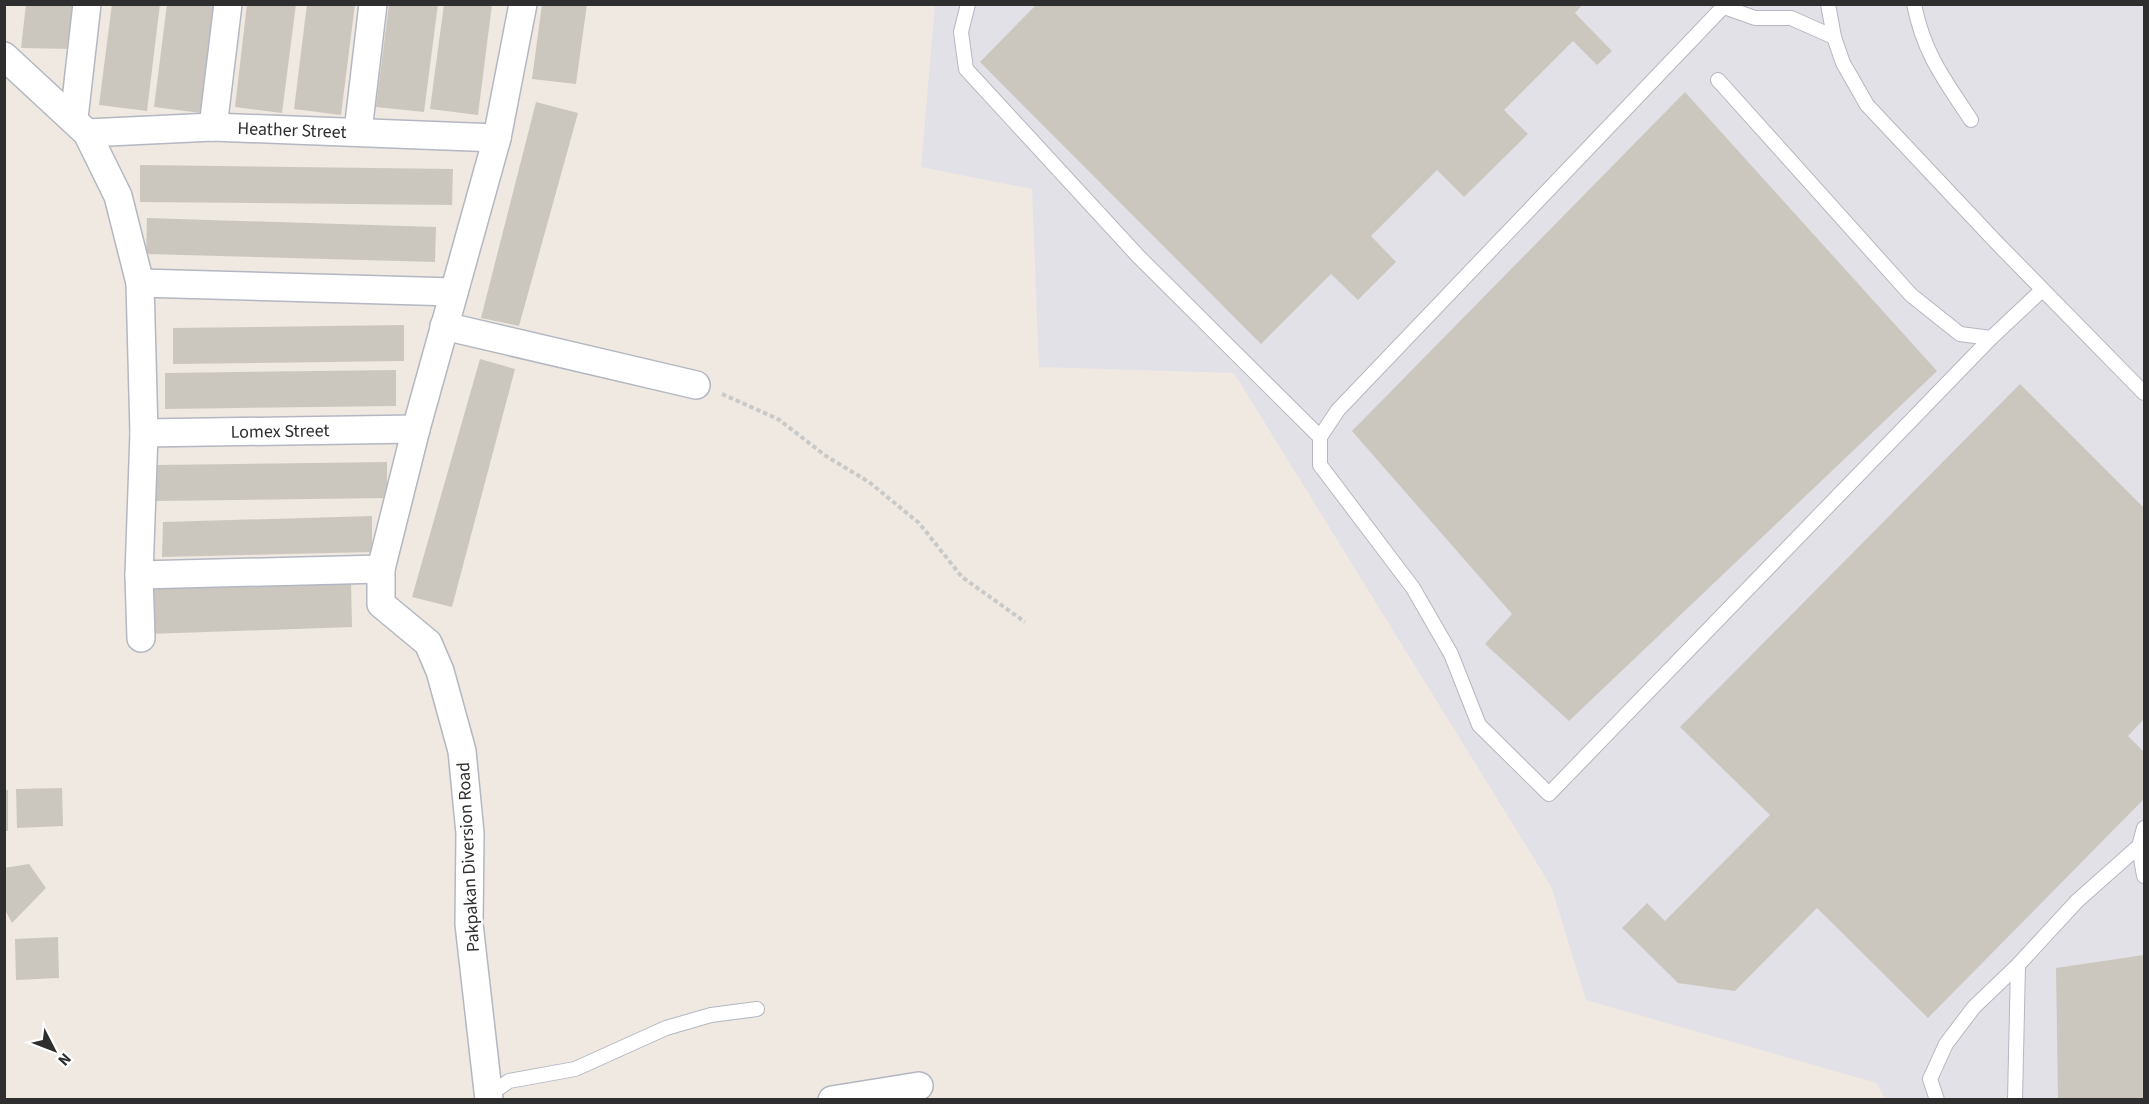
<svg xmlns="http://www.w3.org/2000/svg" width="2149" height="1104" viewBox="0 0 2149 1104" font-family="'Source Sans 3',sans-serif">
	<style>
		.industrial { fill: #e3e1e8 }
		.building { fill: #cbc7bf }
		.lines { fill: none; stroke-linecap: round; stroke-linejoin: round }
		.service-casing { stroke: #b4b7c1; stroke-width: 16 }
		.minor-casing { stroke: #b4b7c1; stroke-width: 30 }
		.path { stroke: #c9c9c9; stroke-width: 4; stroke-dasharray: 4.5 3; stroke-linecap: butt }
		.service { stroke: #fff; stroke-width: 14 }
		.minor { stroke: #fff; stroke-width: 27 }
		.labels { text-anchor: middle; stroke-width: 5; stroke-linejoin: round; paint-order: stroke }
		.street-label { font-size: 18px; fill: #2e2e2e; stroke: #fff }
	</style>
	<rect width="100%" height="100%" fill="#efe9e1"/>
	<polygon class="industrial" points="935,5 2144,5 2144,1099 1885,1099 1877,1083 1586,1000 1551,886 1234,373 1039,367 1032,189 921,167"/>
	<g class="building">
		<polygon points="26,4 76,4 71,49 21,48"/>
		<polygon points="112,4 160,4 147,111 99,105"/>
		<polygon points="167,4 215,4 201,113 154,107"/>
		<polygon points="247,4 296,4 282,113 235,107"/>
		<polygon points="307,4 355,4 341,115 294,109"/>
		<polygon points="389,4 438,4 424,112 376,107"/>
		<polygon points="444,4 492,4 478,115 430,109"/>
		<polygon points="542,4 587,4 576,84 532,79"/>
		<polygon points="1037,4 1583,4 1575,13 1612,51 1597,65 1573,41 1504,110 1528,134 1464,197 1437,170 1371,236 1396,262 1358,300 1331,274 1261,344 980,62"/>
		<polygon points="1685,92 1937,371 1569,721 1485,644 1512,614 1352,431"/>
		<polygon points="536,102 578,113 519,326 481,318"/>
		<polygon points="140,165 453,169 452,205 140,202"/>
		<polygon points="147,218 436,227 435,262 146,254"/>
		<polygon points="404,325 404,361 173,364 173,328"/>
		<polygon points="480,359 515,369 452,607 412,597"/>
		<polygon points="396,370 396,406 165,409 165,373"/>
		<polygon points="2020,384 2144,508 2144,719 2128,736 2144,752 2144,799 1928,1018 1817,908 1735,991 1678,983 1622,928 1647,903 1665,921 1770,815 1680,727"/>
		<polygon points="387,462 387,498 156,501 156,465"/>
		<polygon points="372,516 372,552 162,557 163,522"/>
		<polygon points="351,579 352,627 149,634 147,585"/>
		<polygon points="62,788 63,826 17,828 16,789"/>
		<rect x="4" y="790" width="4" height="41"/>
		<polygon points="29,864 46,888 12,923 4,908 4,868"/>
		<polygon points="58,937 59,978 16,980 15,939"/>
		<polygon points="2144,955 2144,1100 2058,1100 2056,968"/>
	</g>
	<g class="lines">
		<defs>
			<g id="service">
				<polyline points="968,4 961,32 966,69 1138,256 1320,437"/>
				<polyline points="1726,4 1338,410 1320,437 1320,465 1413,588 1451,654 1479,725 1549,794 1991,338"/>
				<polyline points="1828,4 1834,37 1843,63 1867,105 1996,242 2144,393"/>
				<path d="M1914 4C1924 54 1944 79 1971 120"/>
				<polyline points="1724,7 1755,18 1791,18 1834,37"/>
				<polyline points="1718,80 1911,295 1960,334 1991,338 2042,290"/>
				<polyline points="2144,828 2139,846 2144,876"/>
				<polyline points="489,1095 509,1081 575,1069 666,1028 711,1015 757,1009"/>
				<polyline points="1937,1100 1930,1079 1946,1044 1974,1007 2018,965 2077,901 2139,846"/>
				<polyline points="2015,1100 2018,965"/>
			</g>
			<g id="minor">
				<polyline points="4,56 87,133 118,196 140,283 144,433 139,575 141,638"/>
				<polyline points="74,118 87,4"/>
				<polyline points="213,127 228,4"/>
				<polyline points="358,131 373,4"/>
				<polyline points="87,133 213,127 497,138"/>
				<polyline points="140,283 454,292"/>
				<polyline points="444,326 696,385"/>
				<polyline points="144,433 416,429"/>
				<polyline points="139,575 381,569"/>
				<polyline points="489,1100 469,924 470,833 462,751 440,671 428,643 381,604 381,569 416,429 497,138 523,4"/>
				<polyline points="832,1100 919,1086"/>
			</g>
		</defs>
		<use href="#service" class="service-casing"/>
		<use href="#minor" class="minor-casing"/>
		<polyline class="path" points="722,394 778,419 826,456 869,482 919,523 962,577 1025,622"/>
		<use href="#service" class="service"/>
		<use href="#minor" class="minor"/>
	</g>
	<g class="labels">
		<g class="street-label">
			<text transform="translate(292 130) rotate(2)" y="6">Heather Street</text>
			<text transform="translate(280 431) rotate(-1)" y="6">Lomex Street</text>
			<text transform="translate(468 857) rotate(-93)" y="6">Pakpakan Diversion Road</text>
		</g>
	</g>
	<rect width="2149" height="1104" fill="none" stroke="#2e2e2e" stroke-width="12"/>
	<g transform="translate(54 1050) rotate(132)" stroke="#ffffff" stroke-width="4.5" paint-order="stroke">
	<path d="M0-4.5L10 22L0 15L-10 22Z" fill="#2e2e2e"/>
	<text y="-9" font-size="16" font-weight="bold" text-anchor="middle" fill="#2e2e2e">N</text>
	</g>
</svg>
